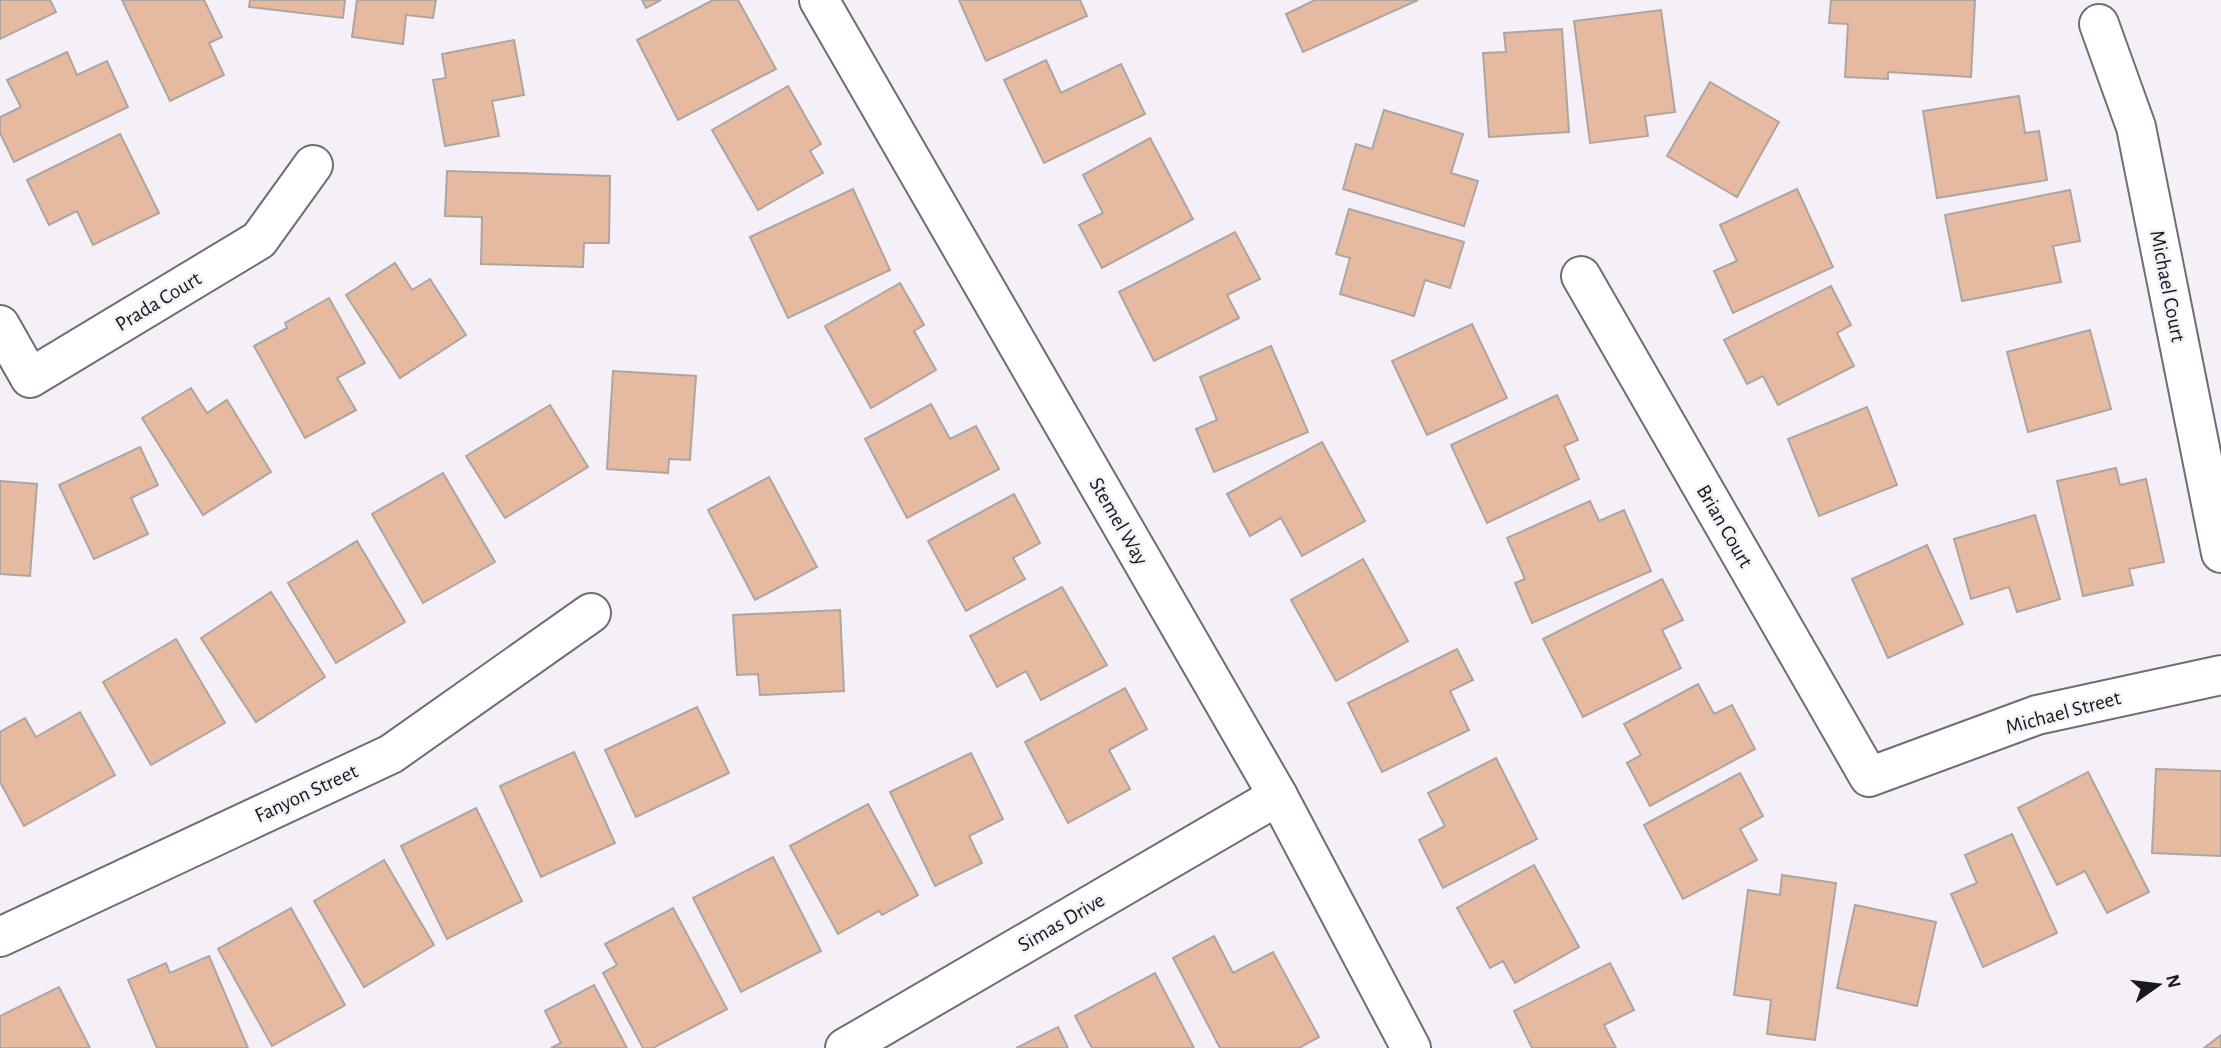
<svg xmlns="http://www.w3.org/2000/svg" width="2221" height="1048" viewBox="0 0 2221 1048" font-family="'Alegreya Sans',sans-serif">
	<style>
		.building { fill: #e6baa0; stroke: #aea5a1; stroke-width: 2 }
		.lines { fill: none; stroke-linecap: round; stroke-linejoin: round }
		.minor-casing { stroke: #716c73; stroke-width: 42 }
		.minor { stroke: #fff; stroke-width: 38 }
		.labels { text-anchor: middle; stroke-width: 5; stroke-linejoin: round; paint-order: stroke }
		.street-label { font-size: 21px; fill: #19171a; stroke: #f5f0f8 }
	</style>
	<rect width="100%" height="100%" fill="#f5f0f8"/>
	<g class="building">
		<polygon points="0,0 50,0 56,12 0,39"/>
		<polygon points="122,0 204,0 222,37 209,43 224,75 170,101"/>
		<polygon points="250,0 345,0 343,18 249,7"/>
		<polygon points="357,0 436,0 433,18 406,15 403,44 352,37"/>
		<polygon points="642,0 661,0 646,8"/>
		<polygon points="713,0 738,0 776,69 678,120 637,40"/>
		<polygon points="959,0 1080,0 1087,16 986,61"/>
		<polygon points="1315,0 1418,0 1303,52 1286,14"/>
		<polygon points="1831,0 1975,0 1971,77 1888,72 1888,79 1845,77 1848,24 1829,23"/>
		<polygon points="1661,10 1675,112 1645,116 1648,136 1590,143 1574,21"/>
		<polygon points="1562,29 1569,132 1489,137 1483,53 1506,52 1504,33"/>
		<polygon points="514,40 524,95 492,101 499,136 445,146 433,80 446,78 442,54"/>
		<polygon points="67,52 77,75 107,61 128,107 14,162 0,133 0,117 21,107 7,80"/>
		<polygon points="1046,60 1061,93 1121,64 1145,114 1044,163 1004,80"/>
		<polygon points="1710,82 1779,122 1737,197 1667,156"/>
		<polygon points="788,86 821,144 810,151 823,173 758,210 712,130"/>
		<polygon points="2019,96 2025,133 2039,131 2047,180 1937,198 1923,111"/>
		<polygon points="1384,110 1463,134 1451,173 1478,181 1464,226 1343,189 1356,144 1372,149"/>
		<polygon points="120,134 159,213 93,245 77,211 49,225 27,180"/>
		<polygon points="1150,138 1193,219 1102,268 1079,225 1103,213 1083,175"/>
		<polygon points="447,171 610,176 609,243 584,243 583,267 481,264 482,217 445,216"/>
		<polygon points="853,189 890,270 788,318 750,237"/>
		<polygon points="1797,189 1833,267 1733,313 1714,271 1737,261 1720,225"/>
		<polygon points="2070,190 2080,241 2053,246 2061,282 1962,301 1945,215"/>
		<polygon points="1349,209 1464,242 1450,288 1425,280 1414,316 1340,294 1350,258 1336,254"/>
		<polygon points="1235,232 1260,279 1227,295 1239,318 1154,361 1119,292"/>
		<polygon points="395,263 412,290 430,279 466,335 400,378 346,295"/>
		<polygon points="900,283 924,325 914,331 936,370 871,408 825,326"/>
		<polygon points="1831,286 1851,325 1837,333 1854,366 1778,405 1763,376 1747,384 1724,340"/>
		<polygon points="329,298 365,363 337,378 356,410 305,438 254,346 287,328 285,323"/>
		<polygon points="1472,324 1507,398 1427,435 1392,361"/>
		<polygon points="2090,330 2111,409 2028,432 2007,352"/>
		<polygon points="1271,346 1308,432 1214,472 1196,429 1217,420 1200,377"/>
		<polygon points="613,371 696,376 690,460 669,459 668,473 607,469"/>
		<polygon points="191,388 207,413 227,400 271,472 203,515 142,418"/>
		<polygon points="1557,395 1578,440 1564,446 1579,479 1487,523 1451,445"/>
		<polygon points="931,404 950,439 976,426 999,469 907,518 865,439"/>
		<polygon points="550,405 588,467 505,518 466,456"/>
		<polygon points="1867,407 1897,485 1819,516 1788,439"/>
		<polygon points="1322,442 1365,521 1302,556 1281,518 1250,536 1227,494"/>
		<polygon points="140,447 158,485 131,498 148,534 94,559 59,485"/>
		<polygon points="2116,468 2120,485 2146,479 2164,562 2129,569 2133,585 2083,596 2057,481"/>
		<polygon points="443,473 495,562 423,603 372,514"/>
		<polygon points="769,477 817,567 755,600 708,510"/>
		<polygon points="0,481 37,484 30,576 0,574"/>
		<polygon points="1014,494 1040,543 1013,558 1025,579 966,611 928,541"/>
		<polygon points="1590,501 1599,521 1624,510 1651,571 1532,623 1515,583 1525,579 1507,538"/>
		<polygon points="2035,515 2060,599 2017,612 2009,587 1971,599 1954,539"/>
		<polygon points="357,541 405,622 336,663 288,583"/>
		<polygon points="1927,545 1963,624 1888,658 1852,579"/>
		<polygon points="1363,559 1408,641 1336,681 1291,600"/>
		<polygon points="1662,579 1683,620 1662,630 1681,668 1583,717 1543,639"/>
		<polygon points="1062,587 1107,665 1041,700 1026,671 997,687 970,636"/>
		<polygon points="271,592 325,677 256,722 201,638"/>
		<polygon points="840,610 844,691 760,695 758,674 737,675 733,615"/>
		<polygon points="176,639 225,723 151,765 103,682"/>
		<polygon points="1457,649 1473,680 1450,691 1469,730 1382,772 1348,703"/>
		<polygon points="1698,684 1714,714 1732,705 1755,749 1650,806 1627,763 1641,755 1624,724"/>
		<polygon points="1125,688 1147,729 1109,750 1130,789 1068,823 1025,742"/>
		<polygon points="697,707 729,773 636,817 605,750"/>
		<polygon points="80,712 115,775 24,826 0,782 0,732 25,718 36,737"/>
		<polygon points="574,752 615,843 541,877 500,786"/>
		<polygon points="971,753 1003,819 969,836 982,863 935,886 890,792"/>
		<polygon points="1496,758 1537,839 1443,888 1419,840 1445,826 1428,793"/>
		<polygon points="2156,769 2221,771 2221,856 2152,853"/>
		<polygon points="2088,772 2149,892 2107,913 2085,871 2057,885 2018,808"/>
		<polygon points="1740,773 1763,816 1740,829 1757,860 1683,899 1644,825"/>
		<polygon points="868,804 918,895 882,915 879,911 838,934 790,846"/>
		<polygon points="476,808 522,901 447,939 401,846"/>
		<polygon points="2012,834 2057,933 1983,967 1951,894 1977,883 1965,855"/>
		<polygon points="773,857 821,951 741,992 693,898"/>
		<polygon points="384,860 434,945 364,987 314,901"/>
		<polygon points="1534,865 1579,947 1515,983 1503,961 1490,968 1457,908"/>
		<polygon points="1782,875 1836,883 1815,1040 1767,1034 1771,1000 1734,995 1748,890 1780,895"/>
		<polygon points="1855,905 1936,922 1917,1006 1837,988"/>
		<polygon points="291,908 345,1005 272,1046 218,949"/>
		<polygon points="673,908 727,1009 653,1048 643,1048 603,973 617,965 605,944"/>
		<polygon points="1214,936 1233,973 1273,952 1319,1037 1299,1048 1220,1048 1173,958"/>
		<polygon points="209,956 248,1048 157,1048 128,980 166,963 170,973"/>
		<polygon points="1610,963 1634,1010 1604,1025 1616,1048 1532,1048 1514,1011"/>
		<polygon points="1155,973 1194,1048 1092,1048 1075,1016"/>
		<polygon points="594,985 627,1048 551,1048 561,1043 545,1011"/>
		<polygon points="59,987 90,1048 0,1048 0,1016"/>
		<polygon points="1058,1027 1068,1048 1016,1048"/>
		<polygon points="2221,1035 2221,1048 2204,1048"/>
	</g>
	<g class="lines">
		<defs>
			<g id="minor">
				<polyline points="819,0 1278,796 1411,1048"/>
				<polyline points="2099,24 2136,127 2221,553"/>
				<polyline points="1581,276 1869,777 2037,715 2221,675"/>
				<polyline points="0,325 30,378 259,240 313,165"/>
				<polyline points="0,937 391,754 591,613"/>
				<polyline points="845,1048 1278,796"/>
			</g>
		</defs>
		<use href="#minor" class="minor-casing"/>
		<use href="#minor" class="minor"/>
	</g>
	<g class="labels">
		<g class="street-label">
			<text transform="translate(2168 286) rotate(79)" y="7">Michael Court</text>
			<text transform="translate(158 301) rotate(-31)" y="7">Prada Court</text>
			<text transform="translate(1119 521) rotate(60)" y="7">Stemel Way</text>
			<text transform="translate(1725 526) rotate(60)" y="7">Brian Court</text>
			<text transform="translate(2063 712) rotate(-15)" y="7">Michael Street</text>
			<text transform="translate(306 793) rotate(-25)" y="7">Fanyon Street</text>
			<text transform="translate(1061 922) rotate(-30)" y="7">Simas Drive</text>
		</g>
	</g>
	<g transform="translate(2158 985) rotate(76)" stroke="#f5f0f8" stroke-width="5" paint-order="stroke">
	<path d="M0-5L12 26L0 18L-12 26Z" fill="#19171a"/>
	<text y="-10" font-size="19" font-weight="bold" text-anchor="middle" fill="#19171a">N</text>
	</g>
</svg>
